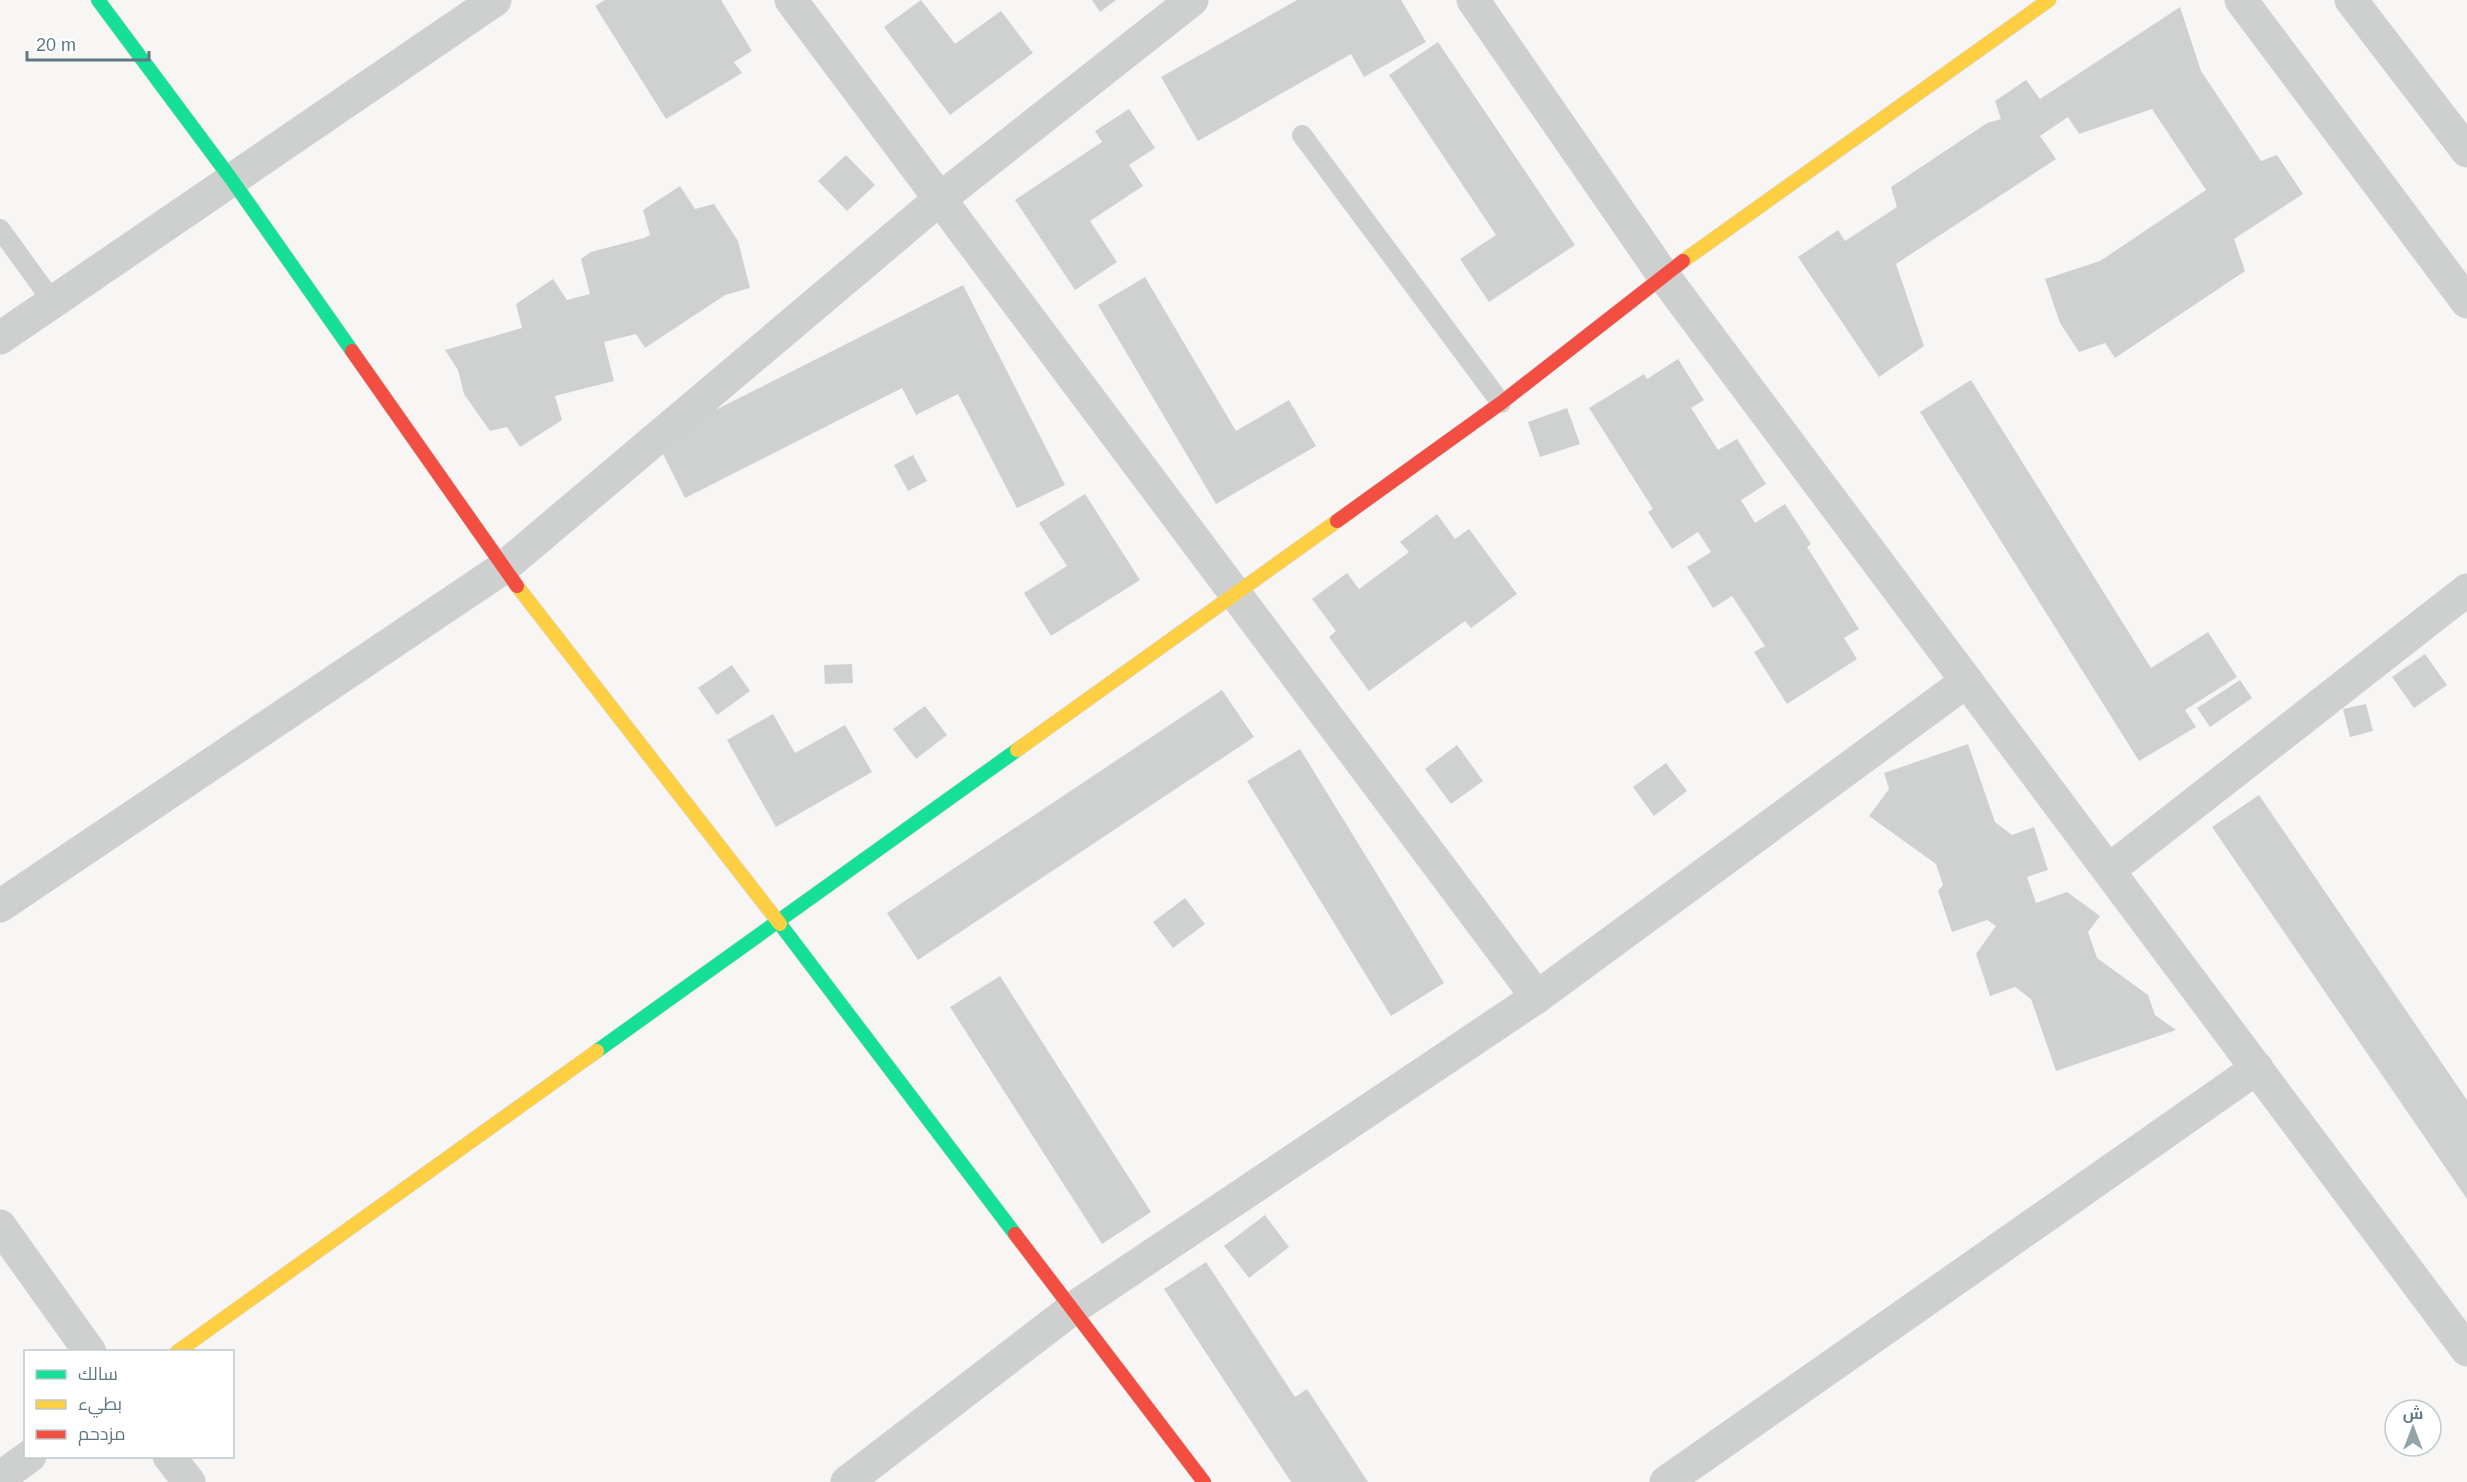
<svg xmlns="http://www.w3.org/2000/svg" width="2467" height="1482" viewBox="0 0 2467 1482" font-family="Helvetica,Cairo,sans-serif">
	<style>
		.building { fill: #cfd1d1 }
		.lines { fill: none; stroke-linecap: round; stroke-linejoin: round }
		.fast-casing { stroke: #d3d4d4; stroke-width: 15 }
		.slow-casing { stroke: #d3d4d4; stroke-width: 15 }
		.jam-casing { stroke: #d3d4d4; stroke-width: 15 }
		.lane { stroke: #ced0d0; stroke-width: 20 }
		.street { stroke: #ced0d0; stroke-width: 33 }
		.fast { stroke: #16e098; stroke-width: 14 }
		.slow { stroke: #ffcf43; stroke-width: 14 }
		.jam { stroke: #f24e42; stroke-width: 14 }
	</style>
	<rect width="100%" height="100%" fill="#f7f6f5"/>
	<g class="building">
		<polygon points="605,0 721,0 752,51 734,62 742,73 666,119 595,6"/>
		<polygon points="921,0 955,44 1001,11 1033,53 950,115 884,27"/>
		<polygon points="1092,0 1116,0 1100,12"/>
		<polygon points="1297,0 1401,0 1426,42 1364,77 1351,54 1198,141 1161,77"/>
		<polygon points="2180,7 2201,71 2261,161 2277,155 2303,194 2234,239 2245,271 2115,358 2105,343 2079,352 2060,323 2045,279 2100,261 2206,190 2152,109 2079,134 2068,117 2040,136 2056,159 1896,264 1924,346 1879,377 1798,257 1838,230 1845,241 1897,207 1891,187 1987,123 2001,119 1995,101 2026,80 2040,99"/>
		<polygon points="1438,42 1575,245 1489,302 1460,259 1496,235 1389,75"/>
		<polygon points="1129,109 1155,148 1129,165 1143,186 1090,221 1117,262 1075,290 1015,200 1102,142 1095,131"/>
		<polygon points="846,155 875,185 847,211 818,181"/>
		<polygon points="680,186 695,209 714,204 738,241 750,288 725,295 645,348 636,334 604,342 614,381 555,396 562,420 520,447 507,427 490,431 464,394 458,370 445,350 522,328 516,304 553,279 567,300 590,294 581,259 591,252 644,238 650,235 643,210"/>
		<polygon points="1145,277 1236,431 1289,400 1316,446 1216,504 1098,305"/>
		<polygon points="963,285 1065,485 1017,508 958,394 916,415 902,388 685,498 656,440"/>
		<polygon points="1678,359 1704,400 1691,408 1718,450 1737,439 1766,484 1741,500 1755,523 1785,504 1811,544 1807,547 1859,629 1844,638 1857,659 1787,704 1754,652 1765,646 1732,596 1713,608 1687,567 1711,552 1698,532 1672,549 1648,512 1653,509 1589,408 1644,374 1647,379"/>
		<polygon points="1971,380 2151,668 2208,632 2237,677 2185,710 2196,727 2139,761 1920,412"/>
		<polygon points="1567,408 1580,444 1540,457 1528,422"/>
		<polygon points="913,455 927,481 908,491 894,465"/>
		<polygon points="1085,494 1140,580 1051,636 1024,593 1067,566 1039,523"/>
		<polygon points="1437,514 1455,539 1469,529 1517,594 1471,628 1465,621 1369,691 1329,637 1336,631 1312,599 1347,573 1359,589 1409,552 1400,542"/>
		<polygon points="2425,654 2447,685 2414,708 2392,677"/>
		<polygon points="852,664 853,683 825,684 824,665"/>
		<polygon points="732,665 750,691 717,715 698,688"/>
		<polygon points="2240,680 2252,698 2210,727 2197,708"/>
		<polygon points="1222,690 1254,737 918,960 887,913"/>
		<polygon points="2366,704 2373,731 2350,737 2343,709"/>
		<polygon points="925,706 947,735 916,759 893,729"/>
		<polygon points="773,714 795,753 845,725 872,772 776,827 727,740"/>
		<polygon points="1968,744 1995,822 2012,835 2034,827 2048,870 2027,877 2036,903 2067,892 2100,916 2088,932 2097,958 2148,995 2155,1015 2176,1030 2056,1071 2031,999 2015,987 1990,996 1976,954 1996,926 1987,920 1952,932 1938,891 1943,885 1936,864 1869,816 1889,789 1884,773"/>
		<polygon points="1457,745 1483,781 1451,804 1425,769"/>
		<polygon points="1300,749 1444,983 1391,1016 1247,781"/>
		<polygon points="1666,763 1687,791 1654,816 1633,787"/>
		<polygon points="2259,795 2467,1100 2467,1199 2212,827"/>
		<polygon points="1185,898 1205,924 1173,948 1153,922"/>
		<polygon points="1000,976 1151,1212 1102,1244 950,1007"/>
		<polygon points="1265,1215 1289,1247 1249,1278 1224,1246"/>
		<polygon points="1206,1262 1295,1397 1307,1389 1368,1482 1291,1482 1164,1289"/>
	</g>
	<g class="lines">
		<defs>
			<g id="fast">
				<polyline points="98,0 232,180 352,351"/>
				<polyline points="780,924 1015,1234"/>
				<polyline points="597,1051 1017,750"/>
			</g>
			<g id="slow">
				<polyline points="1683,261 2049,0"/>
				<polyline points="517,586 780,924"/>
				<polyline points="1017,750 1337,521"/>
				<polyline points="177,1352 597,1051"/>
			</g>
			<g id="jam">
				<polyline points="352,351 517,586"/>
				<polyline points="1337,521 1501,403 1683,261"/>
				<polyline points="1015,1234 1204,1482"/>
			</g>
		</defs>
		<use href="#fast" class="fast-casing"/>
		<use href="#slow" class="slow-casing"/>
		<use href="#jam" class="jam-casing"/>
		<g class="lane">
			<polyline points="1302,135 1501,403"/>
			<polyline points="0,229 53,302"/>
		</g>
		<g class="street">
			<polyline points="791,0 1537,997"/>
			<polyline points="1473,0 1663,275 2467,1350"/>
			<polyline points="2241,0 2467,302"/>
			<polyline points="2351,0 2467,151"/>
			<polyline points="0,338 495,0"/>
			<polyline points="2109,870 2467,590"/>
			<polyline points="0,906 503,568 941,198 1192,0"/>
			<polyline points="0,1226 90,1352"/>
			<polyline points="169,1456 189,1482"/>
			<polyline points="0,1478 30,1456"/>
			<polyline points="847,1482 1072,1309 1537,997 1967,681"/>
			<polyline points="1666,1482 2257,1068"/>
		</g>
		<use href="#fast" class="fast"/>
		<use href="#slow" class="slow"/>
		<use href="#jam" class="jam"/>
	</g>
	<rect x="24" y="1350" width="210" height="108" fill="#ffffff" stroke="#bfc9cd" stroke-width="1.5"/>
	<rect x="36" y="1370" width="30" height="9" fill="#16e098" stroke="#bfc9cd" stroke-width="1.5"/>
	<text x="78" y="1380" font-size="18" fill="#5f7982">سالك</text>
	<rect x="36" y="1400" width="30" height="9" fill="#ffcf43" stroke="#bfc9cd" stroke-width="1.5"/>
	<text x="78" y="1410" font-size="18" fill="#5f7982">بطيء</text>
	<rect x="36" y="1430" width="30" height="9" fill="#f24e42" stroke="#bfc9cd" stroke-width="1.5"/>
	<text x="78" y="1440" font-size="18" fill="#5f7982">مزدحم</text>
	<g transform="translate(2413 1428)"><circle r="28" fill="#ffffff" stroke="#bfc9cd" stroke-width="1.5"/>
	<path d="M0-4.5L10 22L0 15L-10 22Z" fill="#94a5aa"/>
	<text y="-9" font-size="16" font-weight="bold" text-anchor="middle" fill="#5f7982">ش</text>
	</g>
	<path d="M27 51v9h122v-9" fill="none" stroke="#5f7982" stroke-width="3"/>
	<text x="36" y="51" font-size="18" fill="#5f7982" stroke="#ffffff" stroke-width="4.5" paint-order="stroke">20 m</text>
</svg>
